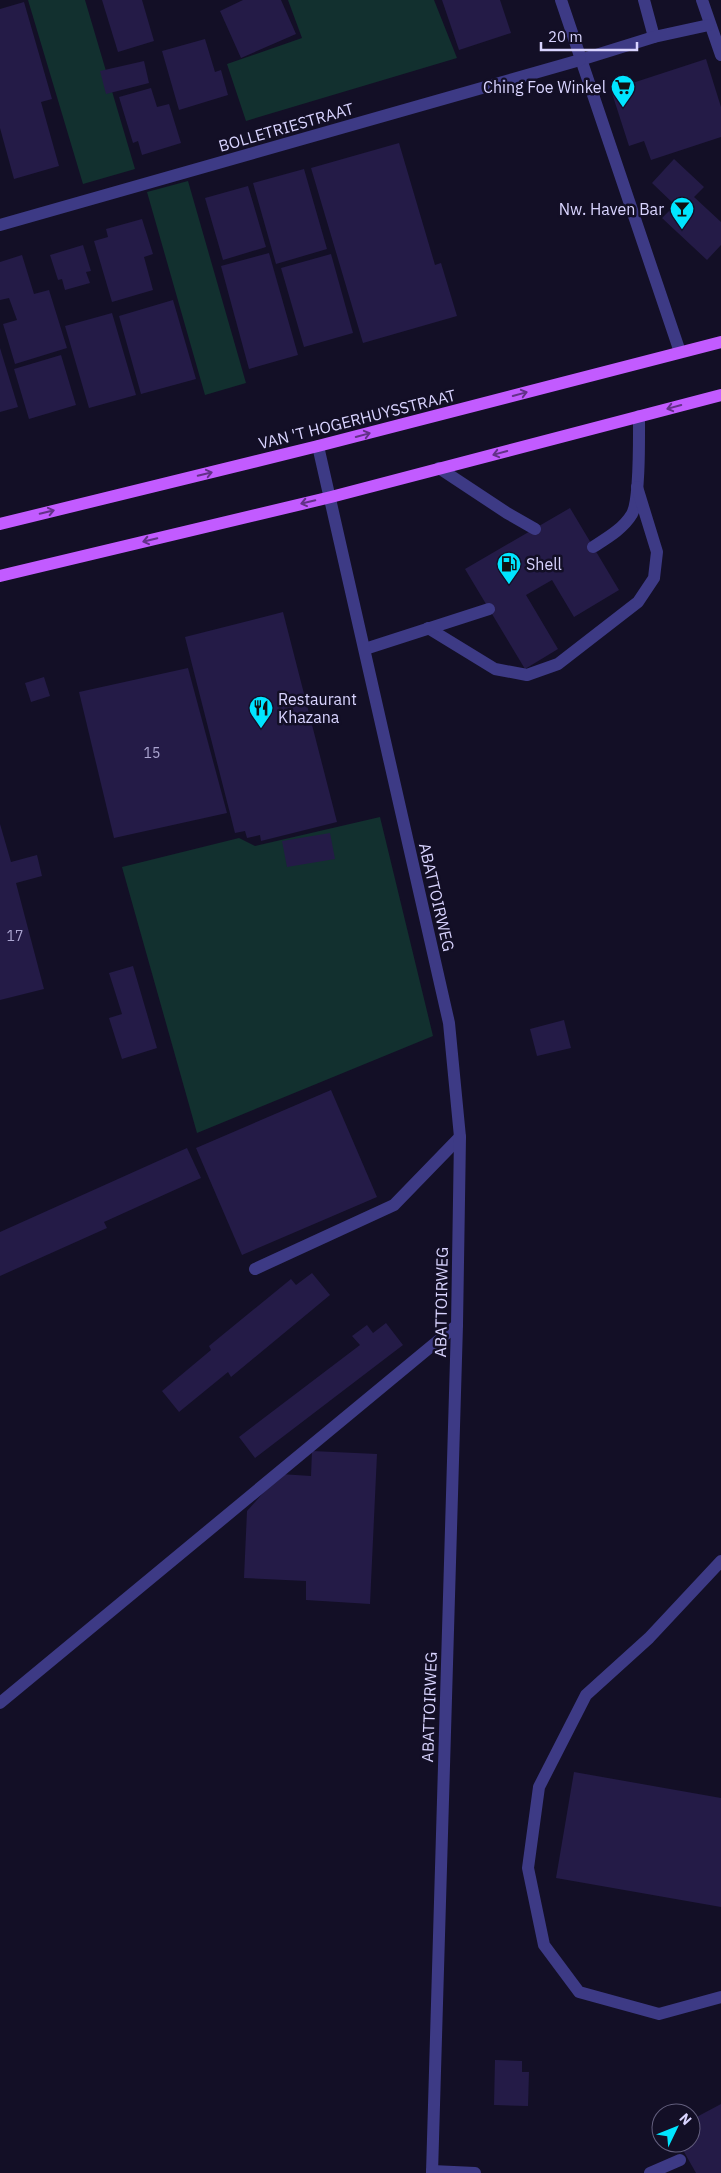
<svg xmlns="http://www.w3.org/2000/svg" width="721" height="2173" viewBox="0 0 721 2173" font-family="'IBM Plex Sans',sans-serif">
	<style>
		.green { fill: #12302f }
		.building { fill: #241b47 }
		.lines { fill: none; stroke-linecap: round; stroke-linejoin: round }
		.lane { stroke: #3d3a85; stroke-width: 12 }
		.street { stroke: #3d3a85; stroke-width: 12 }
		.primary { stroke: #c25bff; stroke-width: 12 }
		.oneway { stroke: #623188 }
		.labels { text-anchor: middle; stroke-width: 5; stroke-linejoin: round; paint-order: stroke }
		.number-label { font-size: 14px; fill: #aca6d1 }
		.poi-label { font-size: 16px; fill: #d9d4ff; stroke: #130f26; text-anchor: end }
		.street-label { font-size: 16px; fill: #d9d4ff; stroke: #130f26 }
	</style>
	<rect width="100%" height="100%" fill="#130f26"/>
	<g class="green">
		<polygon points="28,0 85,0 135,169 83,184"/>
		<polygon points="288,0 434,0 457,58 246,121 227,64 302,38"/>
		<polygon points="188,181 246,383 205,395 147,192"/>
		<polygon points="380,817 433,1036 197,1133 122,867 239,838 255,846"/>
	</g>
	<g class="building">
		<polygon points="102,0 142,0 154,41 118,52"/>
		<polygon points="243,0 281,0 296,34 241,58 220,11"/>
		<polygon points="442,0 500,0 511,33 459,50"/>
		<polygon points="24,2 52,99 41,102 59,166 14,179 0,128 0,9"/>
		<polygon points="205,39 215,72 221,70 228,95 179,110 162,51"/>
		<polygon points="706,59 721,107 721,137 651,160 644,141 629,146 611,90"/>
		<polygon points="144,61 149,83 106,94 100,71"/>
		<polygon points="151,88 157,107 169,104 181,143 142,155 138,141 133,143 119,97"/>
		<polygon points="399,143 435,265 441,263 457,316 363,343 311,168"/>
		<polygon points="674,159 704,187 694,197 721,222 721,245 707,260 662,218 675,205 652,183"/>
		<polygon points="304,169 327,249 276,264 253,183"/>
		<polygon points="248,186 266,247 223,260 205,198"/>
		<polygon points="142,219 153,254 144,257 153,290 112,302 94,241 108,237 106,229"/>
		<polygon points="83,245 91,271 86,272 90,283 65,290 62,279 58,280 50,255"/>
		<polygon points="269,253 298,355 249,369 221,266"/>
		<polygon points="331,254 353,333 304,347 281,268"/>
		<polygon points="22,255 34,294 49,290 67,348 15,364 3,324 17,320 9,298 0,300 0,262"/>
		<polygon points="173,300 196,379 141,394 119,316"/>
		<polygon points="112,313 136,395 89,408 65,326"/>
		<polygon points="0,348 18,407 0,412"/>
		<polygon points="61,355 76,405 29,419 14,369"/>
		<polygon points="570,508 619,590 574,617 552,580 526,595 558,649 525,669 465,569"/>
		<polygon points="283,612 337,822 261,841 260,835 247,838 245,831 235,833 185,637"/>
		<polygon points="188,668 227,813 114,838 79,692"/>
		<polygon points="44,677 50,696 31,702 25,683"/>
		<polygon points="0,824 11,862 37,855 42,876 16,883 44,989 0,1000"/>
		<polygon points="330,833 335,859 287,867 282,841"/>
		<polygon points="133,966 157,1048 122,1059 109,1018 122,1014 109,973"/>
		<polygon points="564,1020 571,1048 537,1056 530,1029"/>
		<polygon points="331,1090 377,1197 242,1255 196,1148"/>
		<polygon points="187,1148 201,1178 104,1222 107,1228 0,1276 0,1232"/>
		<polygon points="312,1273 330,1295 231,1377 228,1372 179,1412 162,1391 211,1350 209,1346 291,1279 296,1285"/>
		<polygon points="386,1323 403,1345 255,1458 239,1437 360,1345 352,1336 367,1325 373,1333"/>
		<polygon points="312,1451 377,1454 370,1604 306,1600 306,1581 244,1578 247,1511 280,1474 311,1476"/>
		<polygon points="574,1772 721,1798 721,1907 556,1878"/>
		<polygon points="495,2060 522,2061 522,2072 529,2072 528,2106 494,2105"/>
		<polygon points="721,2104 721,2173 696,2173 679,2143 691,2143 691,2120"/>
	</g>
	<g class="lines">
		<g class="lane">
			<polyline points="644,0 654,37"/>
			<polyline points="702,0 721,55"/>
			<polyline points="580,60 654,37 709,25"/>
			<polyline points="439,468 507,513 535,529"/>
			<path d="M593 547C607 538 623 529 632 514 640 500 639 436 639 416"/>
			<polyline points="428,628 495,669 527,675 558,664 638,602 654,578 657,552 637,487"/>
			<polyline points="365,649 489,609"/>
			<polyline points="255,1269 394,1205 460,1137"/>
			<polyline points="721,1561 649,1638 586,1695 539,1787 528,1868 544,1945 579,1992 659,2014 721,1997"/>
			<polyline points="0,1703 457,1325"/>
			<polyline points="432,2171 475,2173"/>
			<polyline points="650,2173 680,2160"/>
		</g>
		<g class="street">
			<polyline points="561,0 680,352"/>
			<polyline points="0,225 580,60"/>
			<polyline points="318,446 449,1023 460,1137 457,1325 432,2173"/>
		</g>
		<g class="primary">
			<polyline points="0,524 318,446 721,342"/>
			<polyline points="0,576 331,497 721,395"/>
		</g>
	</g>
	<defs><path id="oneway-shaft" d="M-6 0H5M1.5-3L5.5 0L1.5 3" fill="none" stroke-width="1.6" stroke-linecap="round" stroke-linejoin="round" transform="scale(1.25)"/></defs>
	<g class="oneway">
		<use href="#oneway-shaft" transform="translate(520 394) rotate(-15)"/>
		<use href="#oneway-shaft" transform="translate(674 407) rotate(165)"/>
		<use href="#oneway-shaft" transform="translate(363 435) rotate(-15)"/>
		<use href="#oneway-shaft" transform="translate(500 453) rotate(165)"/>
		<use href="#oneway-shaft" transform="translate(205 474) rotate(-14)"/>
		<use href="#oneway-shaft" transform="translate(308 502) rotate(167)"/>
		<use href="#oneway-shaft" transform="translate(47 512) rotate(-14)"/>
		<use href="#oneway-shaft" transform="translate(150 540) rotate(167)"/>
	</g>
	<defs>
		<symbol id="supermarket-pin" viewBox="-11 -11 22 30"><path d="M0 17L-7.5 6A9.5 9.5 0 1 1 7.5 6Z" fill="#00e5ff" stroke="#130f26"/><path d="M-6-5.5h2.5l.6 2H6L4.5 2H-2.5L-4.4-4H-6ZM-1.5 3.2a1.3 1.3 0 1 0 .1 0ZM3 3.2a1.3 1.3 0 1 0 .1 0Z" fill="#111"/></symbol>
		<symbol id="bar-pin" viewBox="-11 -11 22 30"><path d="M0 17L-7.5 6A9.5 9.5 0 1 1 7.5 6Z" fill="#00e5ff" stroke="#130f26"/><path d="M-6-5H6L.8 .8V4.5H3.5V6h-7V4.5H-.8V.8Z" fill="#111"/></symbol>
		<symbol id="fuel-pin" viewBox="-11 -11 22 30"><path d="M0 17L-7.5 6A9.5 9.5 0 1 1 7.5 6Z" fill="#00e5ff" stroke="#130f26"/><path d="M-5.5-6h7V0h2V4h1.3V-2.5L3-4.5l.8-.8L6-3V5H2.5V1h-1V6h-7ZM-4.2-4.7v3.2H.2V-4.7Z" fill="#111"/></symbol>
		<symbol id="restaurant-pin" viewBox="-11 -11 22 30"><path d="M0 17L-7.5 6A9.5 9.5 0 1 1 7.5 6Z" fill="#00e5ff" stroke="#130f26"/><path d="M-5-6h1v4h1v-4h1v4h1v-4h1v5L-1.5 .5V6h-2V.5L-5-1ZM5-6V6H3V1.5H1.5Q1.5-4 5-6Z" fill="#111"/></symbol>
	</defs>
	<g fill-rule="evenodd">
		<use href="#supermarket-pin" x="609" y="73" width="28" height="38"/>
		<use href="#bar-pin" x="668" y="195" width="28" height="38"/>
		<use href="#fuel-pin" x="495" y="550" width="28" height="38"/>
		<use href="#restaurant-pin" x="247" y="694" width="28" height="38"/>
	</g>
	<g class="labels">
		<g class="number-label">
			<text x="152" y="758">15</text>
			<text x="15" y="941">17</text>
		</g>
		<g class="poi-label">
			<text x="606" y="93">Ching Foe Winkel</text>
			<text x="664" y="215">Nw. Haven Bar</text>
			<text x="526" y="570" text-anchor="start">Shell</text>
			<text x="278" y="705" text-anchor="start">Restaurant<tspan x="278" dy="18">Khazana</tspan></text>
		</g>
		<g class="street-label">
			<text transform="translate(286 127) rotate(-16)" y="6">BOLLETRIESTRAAT</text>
			<text transform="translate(357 419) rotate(-14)" y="6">VAN 'T HOGERHUYSSTRAAT</text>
			<text transform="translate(437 897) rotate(77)" y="6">ABATTOIRWEG</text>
			<text transform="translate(441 1302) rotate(-89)" y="6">ABATTOIRWEG</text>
			<text transform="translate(429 1707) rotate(-88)" y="6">ABATTOIRWEG</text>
		</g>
	</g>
	<g transform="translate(676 2128) rotate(47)"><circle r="24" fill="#130f26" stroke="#625e7d"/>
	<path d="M0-4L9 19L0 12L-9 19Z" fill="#00e5ff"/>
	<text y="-8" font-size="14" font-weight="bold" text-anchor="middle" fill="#d9d4ff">N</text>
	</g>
	<path d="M541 42v8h96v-8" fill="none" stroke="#d9d4ff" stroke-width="2.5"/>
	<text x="548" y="42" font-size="15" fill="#d9d4ff" stroke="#130f26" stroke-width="4" paint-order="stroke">20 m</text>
</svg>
